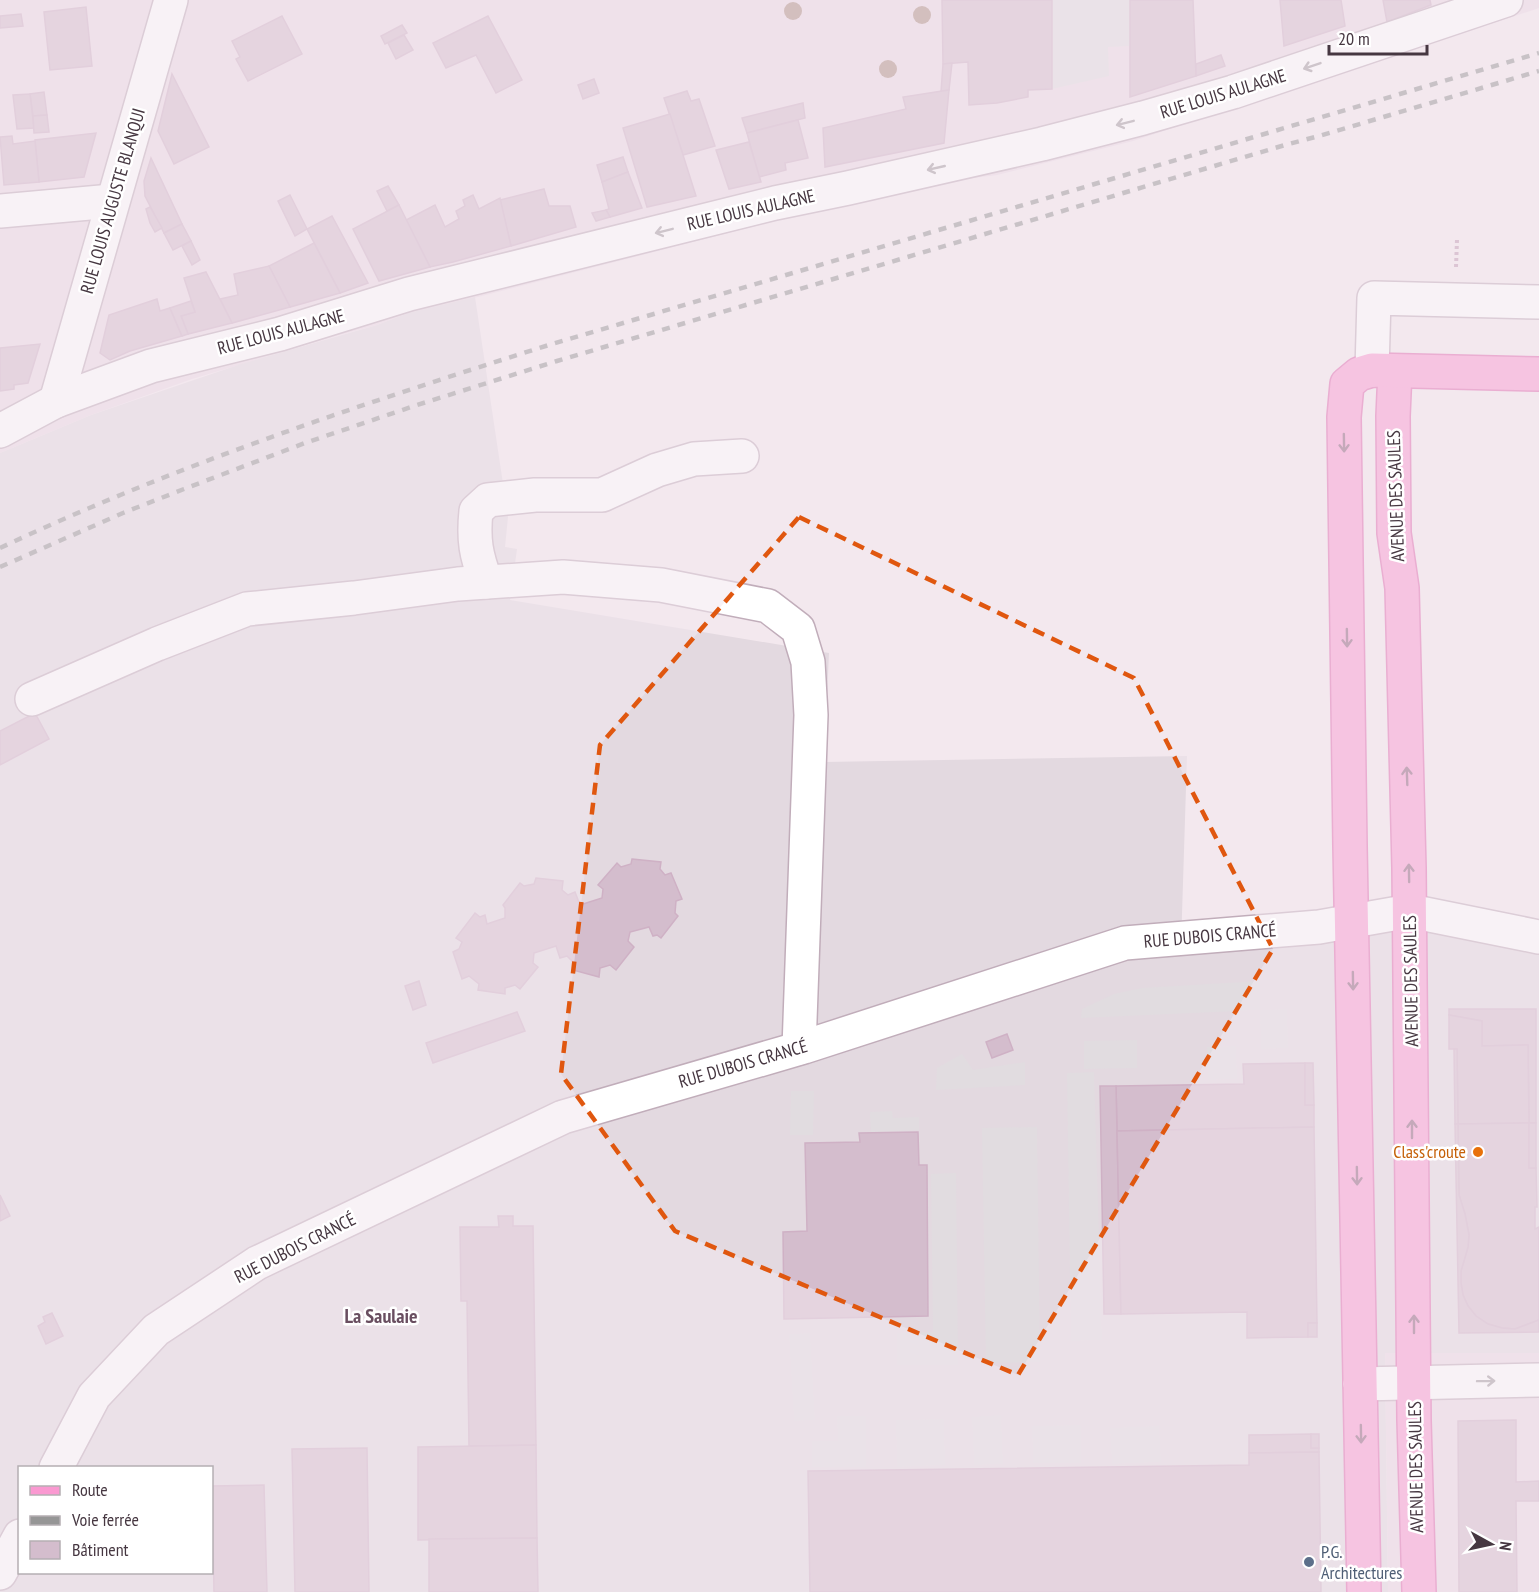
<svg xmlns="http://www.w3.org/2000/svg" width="1539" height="1592" viewBox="0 0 1539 1592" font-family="'PT Sans Narrow',sans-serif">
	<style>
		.residential { fill: #ebdae4 }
		.industrial { fill: #e3d9e0; fill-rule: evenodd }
		.parking { fill: #e1dce0 }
		.building { fill: #d4bdcd; stroke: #cfb1c5; stroke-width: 1.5 }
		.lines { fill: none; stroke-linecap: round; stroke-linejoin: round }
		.minor-casing { stroke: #c1adba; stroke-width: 36 }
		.major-casing { stroke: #df69ae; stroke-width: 36 }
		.path { stroke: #c09cb3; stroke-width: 4; stroke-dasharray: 3 3; stroke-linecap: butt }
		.minor { stroke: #fff; stroke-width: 33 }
		.major { stroke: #fa99d1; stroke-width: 33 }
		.rail { stroke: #969696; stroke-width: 4.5; stroke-dasharray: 8 8; stroke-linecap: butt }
		.tree { fill: #ae8e83 }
		.oneway { stroke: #a29ba0 }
		.oneway2 { stroke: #8e5e7b }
		.marked { fill: none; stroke: #e0570f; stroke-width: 4.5; stroke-dasharray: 12 8; stroke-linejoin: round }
		.food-dot { fill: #e8710a; stroke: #fff; stroke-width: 2 }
		.service-dot { fill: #5c6f8a; stroke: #fff; stroke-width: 2 }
		.labels { text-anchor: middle; stroke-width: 5; stroke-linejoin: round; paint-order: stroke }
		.street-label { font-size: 18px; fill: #463741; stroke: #fff }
		.food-label { font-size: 18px; fill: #c56008; stroke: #fff; text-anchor: end }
		.service-label { font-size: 18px; fill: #4e5e75; stroke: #fff; text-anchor: start }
		.neighbourhood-label { font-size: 20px; font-weight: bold; fill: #694e60; stroke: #fff }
	</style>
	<rect width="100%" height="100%" fill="#f3e8ee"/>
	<g class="residential">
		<polygon points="0,0 1539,0 1539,8 1133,141 997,175 942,182 783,219 431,309 408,313 377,325 340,335 192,379 91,415 0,453"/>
		<polygon points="1385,1353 1539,1353 1539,1592 1388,1592"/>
	</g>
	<path class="industrial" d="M475 297 508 517 505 547 517 549 510 600 829 653 824 762 1187 756 1181 946 1386 924 1539 938V1353H1385L1388 1592H0V453L91 415 241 364 377 325 408 313ZM20 1468H212V1572H20Z"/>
	<g class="parking">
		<polygon points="1052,0 1130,0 1130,46 1108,47 1109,76 1052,89"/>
		<polygon points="1260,981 1260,1010 1287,1009 1288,1048 1261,1049 1260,1010 1081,1018 1082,1009 1114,994 1142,988"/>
		<polygon points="1137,1040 1137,1068 1084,1069 1084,1041"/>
		<polygon points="1236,1046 1237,1079 1208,1080 1207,1047"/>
		<polygon points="962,1054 973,1070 1025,1062 1025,1085 936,1090 937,1068"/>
		<polygon points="1094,1072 1102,1340 1071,1341 1067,1073"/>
		<polygon points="791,1091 814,1091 813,1135 790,1135"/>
		<polygon points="892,1111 893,1118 919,1117 919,1130 871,1132 870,1112"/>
		<polygon points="1037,1127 1040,1362 986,1363 982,1128"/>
		<polygon points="956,1173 958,1365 897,1365 897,1333 933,1332 931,1174"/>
		<polygon points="810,1333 815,1420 794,1421 789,1334"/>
		<polygon points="1001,1415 1003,1464 974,1465 972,1417"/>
		<polygon points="837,1416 866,1416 866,1467 812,1467 812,1441 838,1441"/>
		<polygon points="944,1419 945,1465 897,1467 896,1420"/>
		<polygon points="1081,1425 1081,1463 1033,1463 1032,1426"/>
		<polygon points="1159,1426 1161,1462 1112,1464 1110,1428"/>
	</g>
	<g class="building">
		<polygon points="942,0 1052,0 1052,89 1028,90 1028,97 997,103 969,105 968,62 943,64"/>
		<polygon points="1130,0 1193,0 1196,76 1130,97"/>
		<polygon points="1280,0 1341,0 1345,26 1284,46"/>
		<polygon points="1383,0 1430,0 1431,5 1387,22"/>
		<polygon points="86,7 92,66 50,70 44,12"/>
		<polygon points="21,14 23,26 0,28 0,16"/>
		<polygon points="282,16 302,54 248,81 236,59 240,57 232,41"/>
		<polygon points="488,16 522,80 496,93 476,55 446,68 433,43"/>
		<polygon points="402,25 407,33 385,44 381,36"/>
		<polygon points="404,35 413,50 396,59 388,43"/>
		<polygon points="1221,55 1225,66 1196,76 1196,64"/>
		<polygon points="952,63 949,90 941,92 943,64"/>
		<polygon points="172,74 209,147 174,164 158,131"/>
		<polygon points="594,79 599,93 583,99 578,85"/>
		<polygon points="949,90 944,143 825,167 823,128 906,109 903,97"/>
		<polygon points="687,91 691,101 699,99 715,146 683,155 664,98"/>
		<polygon points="44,92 47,115 33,116 30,94"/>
		<polygon points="30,94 34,128 17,129 13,95"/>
		<polygon points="803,103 805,118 747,133 742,118"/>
		<polygon points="670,114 696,196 647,207 623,128"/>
		<polygon points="47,115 49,132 34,133 33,116"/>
		<polygon points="798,120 808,158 785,163 786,170 759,177 747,133"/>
		<polygon points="96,133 84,177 39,182 35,140"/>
		<polygon points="12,136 13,144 35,141 39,182 4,185 0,137"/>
		<polygon points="749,142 761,182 729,189 716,150"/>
		<polygon points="623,157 628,172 602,182 597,165"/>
		<polygon points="151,158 182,224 164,233 145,196 144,181"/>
		<polygon points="628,172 642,208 610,217 606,210 609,209 602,182"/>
		<polygon points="388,186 399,205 387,211 377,191"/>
		<polygon points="544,189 549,206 570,206 576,227 511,246 500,200"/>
		<polygon points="290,195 307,229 295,236 278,201"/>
		<polygon points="473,195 479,209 500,198 511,246 453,262 430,267 406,220 435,205 445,227 459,219 456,211 465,206 463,200"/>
		<polygon points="399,205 430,267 379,281 353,229"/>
		<polygon points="150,207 162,228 155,232 150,223 146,209"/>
		<polygon points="606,210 610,217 596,221 592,213"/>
		<polygon points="332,216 368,283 340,293 307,229"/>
		<polygon points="182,224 191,241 173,250 164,233"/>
		<polygon points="191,241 200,260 192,265 182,246"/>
		<polygon points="314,243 340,293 290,307 269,266"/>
		<polygon points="269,266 290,307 232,323 220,299 238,295 234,274"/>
		<polygon points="206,272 232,323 188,334 181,316 195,312 184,278"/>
		<polygon points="157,299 160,311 170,308 182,336 130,351 110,360 100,353 109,315"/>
		<polygon points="191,301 195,312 181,316 188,334 182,336 170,308"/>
		<polygon points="40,344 28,383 14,385 14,389 0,391 0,348"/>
		<polygon points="35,713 49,739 0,765 0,731"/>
		<polygon points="632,859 661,862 660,869 665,875 671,873 682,899 676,901 675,913 678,916 661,938 657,935 653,936 649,927 630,932 628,941 634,947 616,970 610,965 600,968 599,977 573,970 574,963 567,956 560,958 556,946 534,953 533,963 538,967 520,989 515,985 505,988 505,994 478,990 479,984 469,976 462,979 453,952 459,949 462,942 456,938 475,913 480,917 485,915 487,924 505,918 505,908 503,905 520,883 524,886 534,884 536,878 563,881 562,890 568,895 575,892 580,905 602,898 603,889 598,885 617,863 621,867 631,864"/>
		<polygon points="419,981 426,1005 413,1010 405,986"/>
		<polygon points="1449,1009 1536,1009 1536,1123 1529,1123 1528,1045 1482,1046 1482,1021 1449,1015"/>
		<polygon points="517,1012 525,1031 433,1063 426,1043"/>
		<polygon points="1449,1015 1482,1021 1482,1046 1528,1045 1529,1123 1458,1124 1457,1049 1449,1049"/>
		<polygon points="1007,1034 1013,1050 992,1058 986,1042"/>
		<polygon points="1454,1049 1457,1049 1458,1124 1455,1124"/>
		<polygon points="1305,1063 1305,1105 1314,1105 1314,1127 1117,1131 1116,1086 1244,1084 1243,1064"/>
		<polygon points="1305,1063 1313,1063 1314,1105 1305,1105"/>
		<polygon points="1100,1086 1116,1086 1121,1314 1104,1314"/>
		<polygon points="1529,1123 1529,1168 1536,1168 1537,1207 1535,1207 1535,1229 1539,1227 1539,1320 1515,1329 1502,1328 1488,1324 1476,1316 1468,1306 1463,1295 1461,1283 1461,1271 1468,1247 1469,1235 1465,1214 1459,1195 1458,1124"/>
		<rect x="1529" y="1123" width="7" height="45"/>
		<polygon points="1455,1124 1458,1124 1459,1195 1465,1214 1469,1235 1468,1247 1461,1271 1461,1283 1463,1295 1468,1306 1476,1316 1488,1324 1502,1328 1515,1329 1539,1320 1539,1332 1459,1333"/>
		<polygon points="1314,1127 1317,1323 1308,1323 1308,1337 1247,1338 1247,1312 1121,1314 1117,1131"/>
		<polygon points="918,1132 919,1165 927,1165 928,1316 784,1319 783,1232 807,1231 805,1143 860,1142 859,1133"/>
		<polygon points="0,1195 10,1216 0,1221"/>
		<polygon points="498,1216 513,1216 513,1226 533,1226 536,1445 469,1446 467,1301 461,1301 460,1227 499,1227"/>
		<polygon points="52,1313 63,1336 46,1344 38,1326 45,1322 43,1317"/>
		<rect x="1308" y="1323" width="9" height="14"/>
		<polygon points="1516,1420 1516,1482 1539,1481 1539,1501 1516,1501 1517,1592 1459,1592 1458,1421"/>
		<polygon points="1311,1434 1311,1448 1319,1448 1319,1452 1249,1453 1249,1435"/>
		<rect x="1311" y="1434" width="8" height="14"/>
		<polygon points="536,1445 537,1538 418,1540 418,1447"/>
		<polygon points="367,1448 369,1592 295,1592 292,1449"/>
		<polygon points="1319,1452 1321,1592 810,1592 808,1471 1249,1465 1249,1453"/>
		<polygon points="264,1485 267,1592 214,1592 212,1486"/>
		<polygon points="537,1538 538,1592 429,1592 429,1539"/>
	</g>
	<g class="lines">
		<defs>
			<g id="minor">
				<polyline points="0,211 112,201"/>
				<polyline points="1372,370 1374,298 1539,302"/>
				<polyline points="56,401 171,0"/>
				<polyline points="0,431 56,401 151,366 280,334 409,294 775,203 848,188 1042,144 1143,118 1233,92 1506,0"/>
				<path d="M486 582C476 555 473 540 476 511L488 500 535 495H602L657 470 694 459 742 456"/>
				<polyline points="32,699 157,644 247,609 354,598 458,584 563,577 661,585 768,606 798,629 808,662 811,715 799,1048"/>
				<polyline points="1360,1384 1539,1380"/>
				<polyline points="56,1468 94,1396 156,1330 257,1263 563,1117 804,1047 1125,943 1319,927 1410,911 1539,937"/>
				<polyline points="0,1573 20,1536"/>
			</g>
			<g id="major">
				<polyline points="1395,371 1393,416 1394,533 1402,588 1409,868 1414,1420 1419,1592"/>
				<polyline points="1364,1592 1350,846 1344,417 1347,384 1359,374 1372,370 1539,374"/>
			</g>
		</defs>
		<use href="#minor" class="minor-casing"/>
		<use href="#major" class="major-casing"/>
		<polyline class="path" points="1456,267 1457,240"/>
		<use href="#minor" class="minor"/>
		<use href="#major" class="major"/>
		<g class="rail">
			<path d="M0 548C178 464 365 403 552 344L1539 53"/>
			<polyline points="0,567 123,513 184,489 305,443 417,405 557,361 1285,145 1319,136 1539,71"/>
		</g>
	</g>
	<g class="tree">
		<circle cx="793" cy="11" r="9"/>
		<circle cx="922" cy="15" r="9"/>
		<circle cx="888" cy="69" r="9"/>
	</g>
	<defs><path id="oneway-shaft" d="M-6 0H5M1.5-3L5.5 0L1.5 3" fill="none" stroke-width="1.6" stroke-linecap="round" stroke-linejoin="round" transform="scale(1.5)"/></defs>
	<g class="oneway">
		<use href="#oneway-shaft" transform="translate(1312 66) rotate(161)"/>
		<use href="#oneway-shaft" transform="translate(1125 123) rotate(166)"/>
		<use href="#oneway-shaft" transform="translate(936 168) rotate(167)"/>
		<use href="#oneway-shaft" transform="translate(664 231) rotate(166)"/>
		<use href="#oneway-shaft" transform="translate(1486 1381) rotate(-1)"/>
	</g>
	<g class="oneway2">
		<use href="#oneway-shaft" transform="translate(1344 443) rotate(89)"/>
		<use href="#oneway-shaft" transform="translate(1347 638) rotate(89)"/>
		<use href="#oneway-shaft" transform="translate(1407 776) rotate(-92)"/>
		<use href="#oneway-shaft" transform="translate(1409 873) rotate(-91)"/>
		<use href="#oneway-shaft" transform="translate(1353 981) rotate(89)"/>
		<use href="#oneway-shaft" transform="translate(1412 1129) rotate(-90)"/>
		<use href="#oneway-shaft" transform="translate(1357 1176) rotate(89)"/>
		<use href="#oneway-shaft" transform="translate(1414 1324) rotate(-90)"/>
		<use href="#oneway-shaft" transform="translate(1361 1434) rotate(89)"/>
	</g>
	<path d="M0 0H1539V1592H0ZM799 517 1134 678 1273 949 1018 1375 675 1231 561 1074 600 745Z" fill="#f3e8ee" fill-opacity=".55" fill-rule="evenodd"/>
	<path class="marked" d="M799 517 1134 678 1273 949 1018 1375 675 1231 561 1074 600 745Z"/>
	<circle class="food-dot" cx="1478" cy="1152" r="6"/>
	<circle class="service-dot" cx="1309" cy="1562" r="6"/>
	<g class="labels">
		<g class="street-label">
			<text transform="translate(1223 94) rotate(-17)" y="6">RUE LOUIS AULAGNE</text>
			<text transform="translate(113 201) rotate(-74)" y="6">RUE LOUIS AUGUSTE BLANQUI</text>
			<text transform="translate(751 210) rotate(-13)" y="6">RUE LOUIS AULAGNE</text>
			<text transform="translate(281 332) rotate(-15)" y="6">RUE LOUIS AULAGNE</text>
			<text transform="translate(1396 496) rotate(-92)" y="6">AVENUE DES SAULES</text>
			<text transform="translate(1210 936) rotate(-5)" y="6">RUE DUBOIS CRANCÉ</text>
			<text transform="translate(1411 981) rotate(-91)" y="6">AVENUE DES SAULES</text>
			<text transform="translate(743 1064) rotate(-16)" y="6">RUE DUBOIS CRANCÉ</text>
			<text transform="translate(295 1248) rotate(-27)" y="6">RUE DUBOIS CRANCÉ</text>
			<text transform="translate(1416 1467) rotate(-91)" y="6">AVENUE DES SAULES</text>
		</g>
		<g class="food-label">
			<text x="1466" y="1158">Class'croute</text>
		</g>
		<g class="service-label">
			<text x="1321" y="1558">P.G.<tspan x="1321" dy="21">Architectures</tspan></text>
		</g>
		<g class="neighbourhood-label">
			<text x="381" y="1323">La Saulaie</text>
		</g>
	</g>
	<rect x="18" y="1466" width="195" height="108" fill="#ffffff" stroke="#b5afb3" stroke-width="1.5"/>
	<rect x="30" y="1486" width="30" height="9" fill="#fa99d1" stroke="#b5afb3" stroke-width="1.5"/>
	<text x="72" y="1496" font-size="18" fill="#463741">Route</text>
	<rect x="30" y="1516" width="30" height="9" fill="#969696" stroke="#b5afb3" stroke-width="1.5"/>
	<text x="72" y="1526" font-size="18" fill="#463741">Voie ferrée</text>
	<rect x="30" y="1541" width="30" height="18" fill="#d4bdcd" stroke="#b5afb3" stroke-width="1.5"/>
	<text x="72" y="1556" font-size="18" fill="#463741">Bâtiment</text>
	<g transform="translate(1491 1544) rotate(98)" stroke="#ffffff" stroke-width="4.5" paint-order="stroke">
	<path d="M0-4.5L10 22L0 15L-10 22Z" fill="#463741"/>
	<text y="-9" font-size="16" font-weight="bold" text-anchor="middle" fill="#463741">N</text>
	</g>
	<path d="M1329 45v9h98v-9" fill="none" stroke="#463741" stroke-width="3"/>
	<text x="1338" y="45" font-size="18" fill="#463741" stroke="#ffffff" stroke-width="4.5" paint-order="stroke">20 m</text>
</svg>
